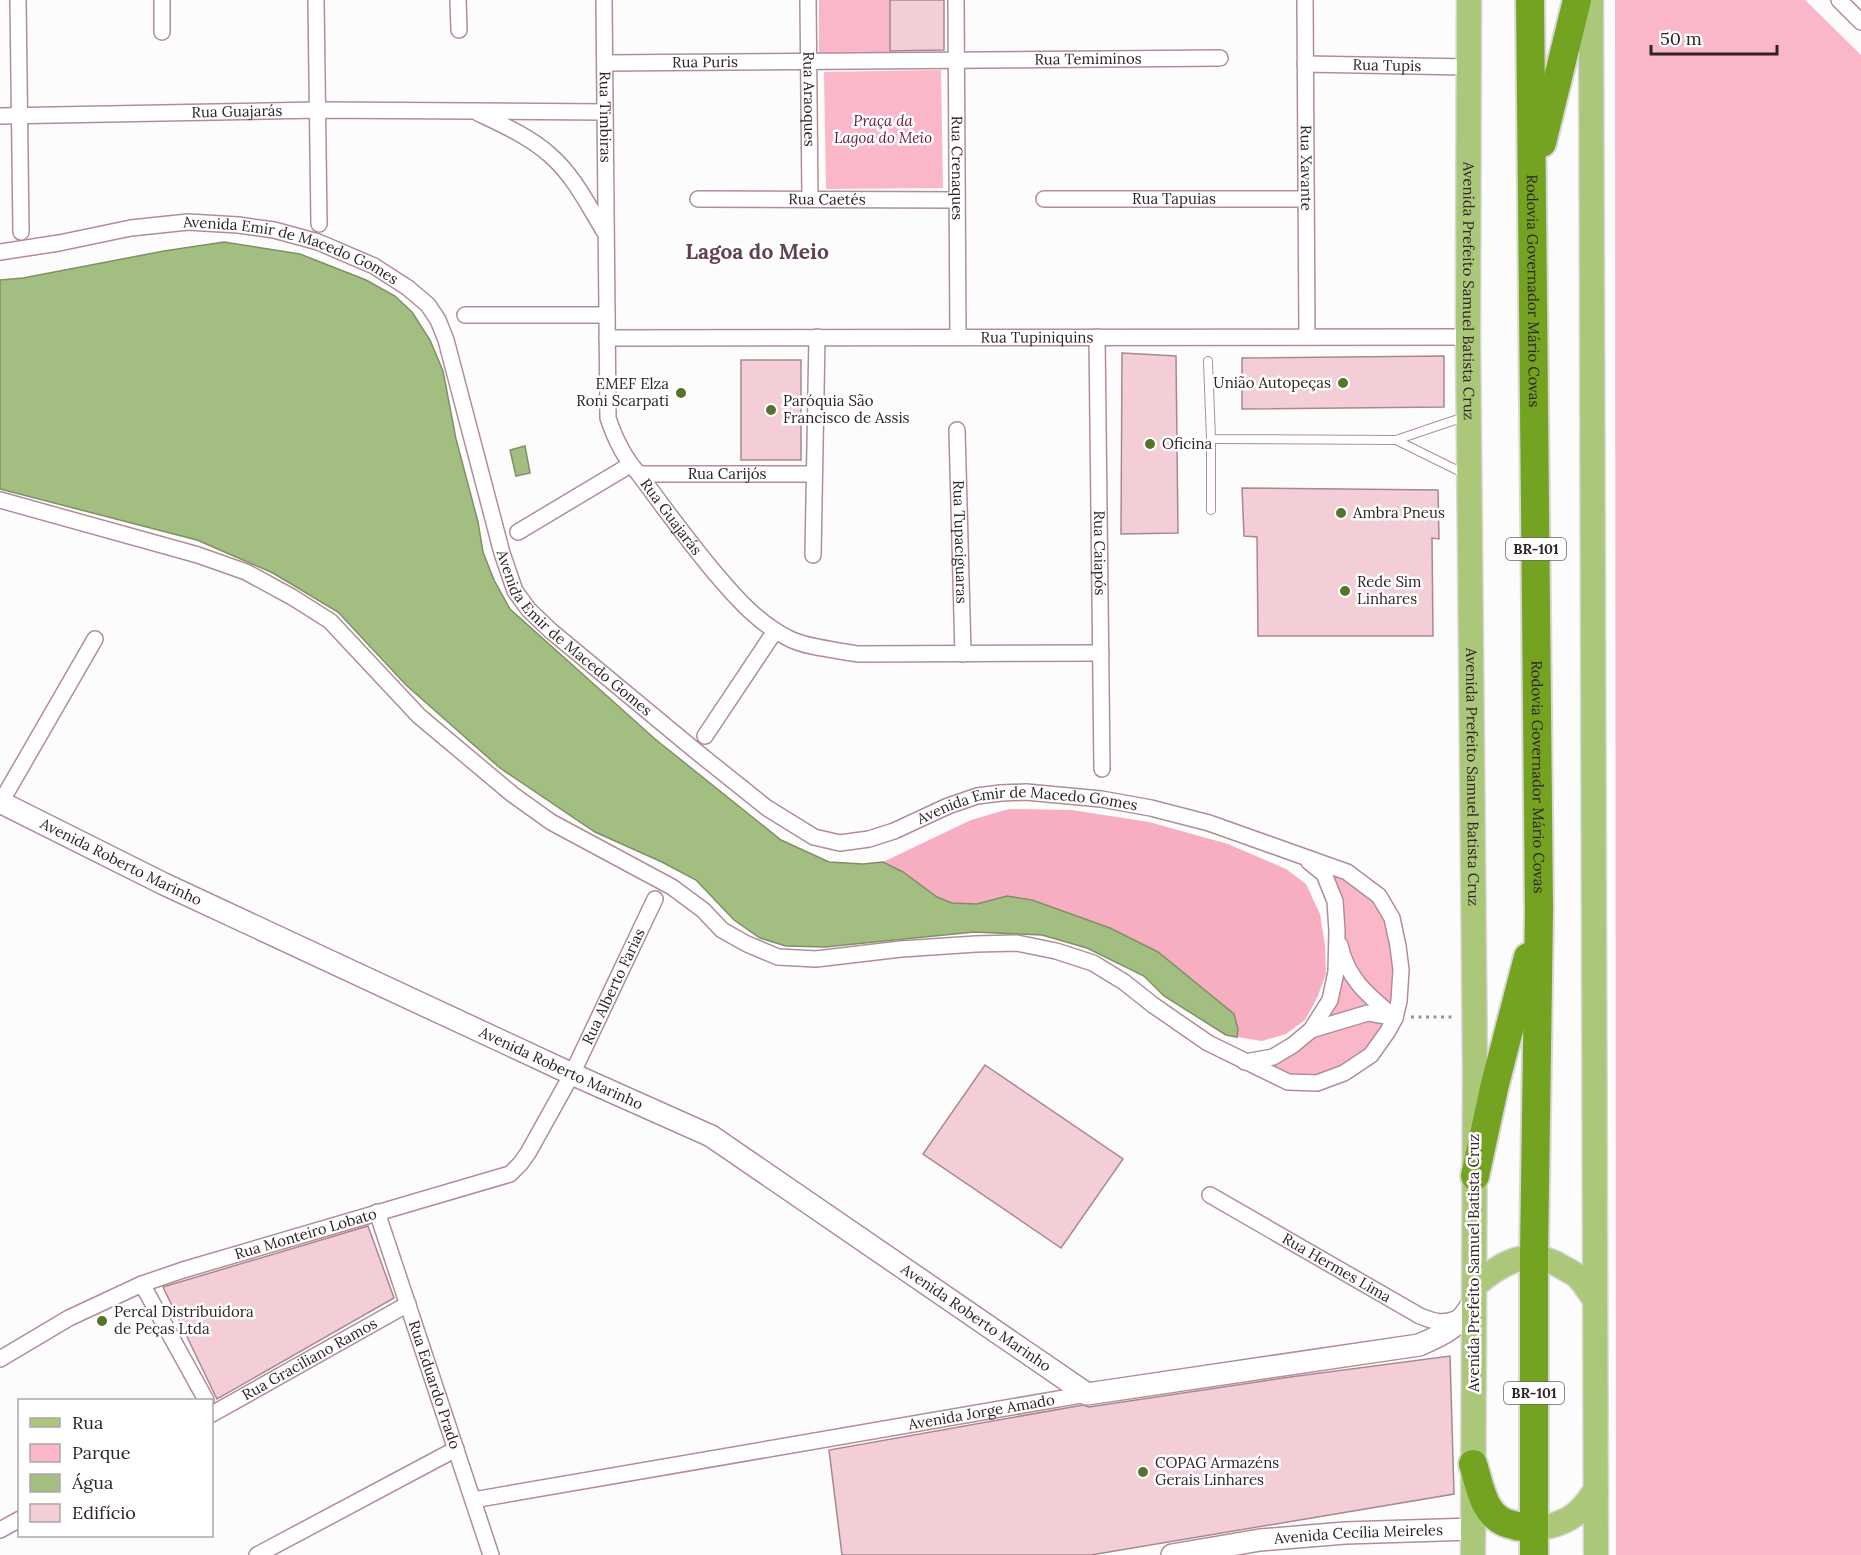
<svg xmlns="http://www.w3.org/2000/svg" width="1861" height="1555" viewBox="0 0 1861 1555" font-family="Lora,serif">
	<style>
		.green { fill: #f9b7c8 }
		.forest { fill: #f7aec1 }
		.water { fill: #a2bf81; stroke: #809065; stroke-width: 1.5 }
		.building { fill: #f3ced6; stroke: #aa878f; stroke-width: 1.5 }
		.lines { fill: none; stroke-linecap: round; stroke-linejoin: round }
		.lane-casing { stroke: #b18e96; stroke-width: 10 }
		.street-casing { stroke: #b18e96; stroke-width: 18 }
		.secondary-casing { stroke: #b18e96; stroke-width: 24 }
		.primary-casing { stroke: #dad7d8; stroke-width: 27 }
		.highway-casing { stroke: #dad7d8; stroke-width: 32 }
		.path { stroke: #9a9394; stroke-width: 3; stroke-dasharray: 3 4.5; stroke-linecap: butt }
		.lane { stroke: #fff; stroke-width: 8 }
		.street { stroke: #fff; stroke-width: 15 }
		.secondary { stroke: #fff; stroke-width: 21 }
		.primary { stroke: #abc87a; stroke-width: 24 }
		.highway { stroke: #73a321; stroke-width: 28 }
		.poi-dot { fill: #567429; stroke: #fff; stroke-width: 2 }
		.labels { text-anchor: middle; stroke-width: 5; stroke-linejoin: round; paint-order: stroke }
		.shield { fill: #fff; stroke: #6e6466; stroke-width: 1.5 }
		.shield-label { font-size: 14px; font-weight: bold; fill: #302225 }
		.street-label { font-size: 15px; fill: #302225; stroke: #fff }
		.park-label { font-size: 15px; font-style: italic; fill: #6a1737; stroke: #fff }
		.poi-label { font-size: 15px; fill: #302225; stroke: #fff; text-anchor: start }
		.district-label { font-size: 21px; font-weight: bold; fill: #62434b; stroke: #fff }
	</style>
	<rect width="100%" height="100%" fill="#fcfcfc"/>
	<g class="green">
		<rect x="819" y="0" width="71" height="55"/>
		<polygon points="1615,0 1805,0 1861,55 1861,1555 1616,1555"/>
		<polygon points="941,70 943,188 826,189 824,72"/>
		<polygon points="1347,872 1392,918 1399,1001 1371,1055 1317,1083 1245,1062 1293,1045 1330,1000 1337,931 1324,874"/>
	</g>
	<polygon class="forest" points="1009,809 1072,810 1149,822 1228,844 1286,869 1306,884 1320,914 1325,945 1326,974 1317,998 1305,1020 1286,1034 1262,1041 1237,1037 1238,1029 1214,999 1158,952 1110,928 1075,915 1007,896 977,904 952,903 937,897 903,872 883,862 971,820"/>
	<g class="water">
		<polygon points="224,242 300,254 366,280 395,296 412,312 430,340 443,371 456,439 478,522 483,552 494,580 510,609 655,739 781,840 829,862 863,864 883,862 903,872 937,897 952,903 977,904 1007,896 1032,900 1110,928 1158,952 1234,1014 1238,1029 1237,1037 1226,1035 1164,996 1144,976 1087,948 1042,935 974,932 825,947 786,946 760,938 734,920 696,880 662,862 595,832 500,768 406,685 338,612 273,573 197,540 0,489 0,280 23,278 164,251"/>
		<polygon points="525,446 530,473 516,476 510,450"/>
	</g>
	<g class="building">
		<polygon points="890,0 944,0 944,50 890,51"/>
		<polygon points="1122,353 1176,356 1178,533 1121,534"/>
		<polygon points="1444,356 1444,407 1242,409 1242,358"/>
		<rect x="741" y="360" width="60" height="100"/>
		<polygon points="1242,488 1438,490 1439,539 1432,538 1433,636 1258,636 1257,537 1244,536"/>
		<polygon points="985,1065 1123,1159 1061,1248 923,1154"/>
		<polygon points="368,1226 394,1298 217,1399 163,1287"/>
		<polygon points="1450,1356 1454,1494 1091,1555 842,1555 829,1450 1083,1405 1089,1407 1290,1377"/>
	</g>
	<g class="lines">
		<defs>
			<g id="lane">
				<polyline points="1208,361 1211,439 1396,440 1464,417"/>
				<polyline points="1211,439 1211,510"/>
				<polyline points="1396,440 1465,474"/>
			</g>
			<g id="street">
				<polyline points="18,0 21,232"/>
				<polyline points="162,0 162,32"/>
				<polyline points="316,0 319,224"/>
				<polyline points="458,0 459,30"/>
				<path id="s1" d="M604 0 608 418C615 439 624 458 639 474 664 508 688 541 715 573 736 598 760 625 790 639 809 648 837 650 858 654L1101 653"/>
				<path id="s2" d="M808 0 810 199"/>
				<path id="s3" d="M956 0 958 337"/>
				<path id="s4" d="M1305 0 1307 337"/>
				<polyline points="1839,0 1861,22"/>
				<path id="s5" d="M605 63 1220 58"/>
				<path id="s6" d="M1305 64 1468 67"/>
				<path d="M478 113C503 125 530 137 550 155 574 176 588 205 604 231"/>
				<path id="s7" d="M0 116 318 110 605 112"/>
				<path id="s8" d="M698 199 957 200"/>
				<path id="s9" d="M1044 199H1306"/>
				<path id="s10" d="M0 252 59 243 131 228 188 222 238 225 274 230 318 242 374 266 408 288 428 305 438 320 446 340 502 553 515 591 529 610 551 631 697 752 767 808 814 837 840 843 869 839 894 831 948 806 977 796 1001 793 1026 792 1101 799 1151 808 1209 823 1347 872 1379 896 1392 918 1398 946 1401 970 1399 1001 1395 1018 1388 1031 1371 1055 1344 1073 1317 1083 1288 1082 1208 1043 1153 1005 1124 982 1093 963 1056 951 1017 943 976 944 901 949 816 959 778 957 747 944 722 930 703 910 672 887 551 822 512 794 419 716 330 621 292 597 246 572 198 555 0 500"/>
				<polyline points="465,315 607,315"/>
				<path id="s11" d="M1097 337 1102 769"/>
				<path id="s12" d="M607 338 1468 337"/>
				<path id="s13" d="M957 430 963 654"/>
				<path id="s14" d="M639 474H814"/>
				<polyline points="518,532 630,465"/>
				<polyline points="813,555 817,337"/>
				<polyline points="705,736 775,631"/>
				<polyline points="1,802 95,639"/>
				<path d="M1311 1030 1368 1013 1395 1018C1369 996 1347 979 1340 945"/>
				<polyline points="1245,1062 1273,1057 1293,1045 1311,1030 1330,1000 1336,972 1337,931 1335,901 1324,874 1309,862"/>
				<path id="s15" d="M1210 1195 1420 1316C1437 1323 1444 1324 1461 1317"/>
				<path id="s16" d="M377 1212 491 1555"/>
				<polyline points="142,1284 206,1400"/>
				<path id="s17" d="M0 1359 69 1318 142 1284 183 1270 510 1174 520 1164 528 1153 572 1074 655 899"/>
				<path id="s18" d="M212 1414 408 1304"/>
				<path id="s19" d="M473 1500 1087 1394"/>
				<polyline points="0,1530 20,1519"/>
				<polyline points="257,1555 456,1449"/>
			</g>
			<g id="secondary">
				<path id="s20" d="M0 802 164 884 572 1074 711 1136 1087 1394 1419 1345C1445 1334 1461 1326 1474 1300"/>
				<path id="s21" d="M1172 1555 1260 1540 1345 1533 1473 1529"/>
			</g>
			<g id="primary">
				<path id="s22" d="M1469 0 1468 337 1475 1070 1473 1555"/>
				<polyline points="1591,0 1596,1555"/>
				<path d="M1474 1286C1501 1263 1529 1246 1562 1267 1567 1270 1574 1273 1578 1277 1585 1284 1590 1293 1595 1300"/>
				<path d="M1517 1529C1538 1529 1560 1527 1577 1513 1584 1507 1590 1498 1596 1490"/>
			</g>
			<g id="highway">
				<path id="s23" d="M1530 0 1539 911 1534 1256V1555"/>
				<polyline points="1542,143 1577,0"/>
				<polyline points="1475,1176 1495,1084 1528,957"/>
				<path d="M1473 1464C1480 1486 1483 1514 1506 1523 1515 1526 1525 1527 1534 1529"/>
			</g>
		</defs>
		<use href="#lane" class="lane-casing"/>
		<use href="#street" class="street-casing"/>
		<use href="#secondary" class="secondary-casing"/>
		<use href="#primary" class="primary-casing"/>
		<use href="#highway" class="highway-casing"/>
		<polyline class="path" points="1411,1017 1456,1017"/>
		<use href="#lane" class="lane"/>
		<use href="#street" class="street"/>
		<use href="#secondary" class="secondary"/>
		<use href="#primary" class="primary"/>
		<use href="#highway" class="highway"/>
	</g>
	<g class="poi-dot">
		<circle cx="1343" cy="383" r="6"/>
		<circle cx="681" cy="393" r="6"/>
		<circle cx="771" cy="410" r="6"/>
		<circle cx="1150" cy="444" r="6"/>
		<circle cx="1341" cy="513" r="6"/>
		<circle cx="1345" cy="591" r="6"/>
		<circle cx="102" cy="1321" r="6"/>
		<circle cx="1143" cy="1472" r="6"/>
	</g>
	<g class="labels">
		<g class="shield">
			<rect x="1506" y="538" width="60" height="22" rx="4.5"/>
			<rect x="1504" y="1382" width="60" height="22" rx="4.5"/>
		</g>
		<g class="shield-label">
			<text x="1536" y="554">BR-101</text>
			<text x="1534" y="1398">BR-101</text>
		</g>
		<g class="street-label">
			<text dy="5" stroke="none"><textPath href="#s5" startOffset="483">Rua Temiminos</textPath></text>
			<text dy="5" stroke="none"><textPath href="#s5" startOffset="100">Rua Puris</textPath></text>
			<text dy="5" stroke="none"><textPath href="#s6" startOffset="82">Rua Tupis</textPath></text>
			<text dy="5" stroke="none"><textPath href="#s2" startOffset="99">Rua Araoques</textPath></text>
			<text dy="5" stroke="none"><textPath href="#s7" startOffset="237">Rua Guajarás</textPath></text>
			<text dy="5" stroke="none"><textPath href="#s1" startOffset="117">Rua Timbiras</textPath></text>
			<text dy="5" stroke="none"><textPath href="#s4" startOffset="168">Rua Xavante</textPath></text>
			<text dy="5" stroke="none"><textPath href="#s3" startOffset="168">Rua Crenaques</textPath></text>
			<text dy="5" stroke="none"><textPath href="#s8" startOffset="129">Rua Caetés</textPath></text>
			<text dy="5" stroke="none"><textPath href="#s9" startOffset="130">Rua Tapuias</textPath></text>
			<text dy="5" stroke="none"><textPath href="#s10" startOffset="298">Avenida Emir de Macedo Gomes</textPath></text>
			<text dy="5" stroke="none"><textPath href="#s22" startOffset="291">Avenida Prefeito Samuel Batista Cruz</textPath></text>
			<text dy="5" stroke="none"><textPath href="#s23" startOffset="291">Rodovia Governador Mário Covas</textPath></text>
			<text dy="5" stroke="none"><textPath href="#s12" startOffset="430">Rua Tupiniquins</textPath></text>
			<text dy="5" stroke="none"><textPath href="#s14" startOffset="88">Rua Carijós</textPath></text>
			<text dy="5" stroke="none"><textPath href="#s1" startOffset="536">Rua Guajarás</textPath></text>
			<text dy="5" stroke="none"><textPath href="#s13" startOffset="112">Rua Tupaciguaras</textPath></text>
			<text dy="5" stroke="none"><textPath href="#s11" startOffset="216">Rua Caiapós</textPath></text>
			<text dy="5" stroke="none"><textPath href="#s10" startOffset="820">Avenida Emir de Macedo Gomes</textPath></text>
			<text dy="5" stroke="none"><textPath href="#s22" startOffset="777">Avenida Prefeito Samuel Batista Cruz</textPath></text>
			<text dy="5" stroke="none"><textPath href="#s23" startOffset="777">Rodovia Governador Mário Covas</textPath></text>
			<text dy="5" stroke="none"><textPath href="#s10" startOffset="1360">Avenida Emir de Macedo Gomes</textPath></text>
			<text dy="5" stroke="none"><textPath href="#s20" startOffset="135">Avenida Roberto Marinho</textPath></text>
			<text dy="5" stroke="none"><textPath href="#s17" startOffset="760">Rua Alberto Farias</textPath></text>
			<text dy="5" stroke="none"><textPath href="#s20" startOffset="621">Avenida Roberto Marinho</textPath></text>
			<text dy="5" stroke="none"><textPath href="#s17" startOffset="332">Rua Monteiro Lobato</textPath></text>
			<text transform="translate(1474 1263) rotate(-90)" y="5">Avenida Prefeito Samuel Batista Cruz</text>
			<text dy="5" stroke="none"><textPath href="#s15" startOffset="146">Rua Hermes Lima</textPath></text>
			<text dy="5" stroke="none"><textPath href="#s20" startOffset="1107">Avenida Roberto Marinho</textPath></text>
			<text dy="5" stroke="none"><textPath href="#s18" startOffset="112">Rua Graciliano Ramos</textPath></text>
			<text dy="5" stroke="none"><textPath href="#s16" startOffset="182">Rua Eduardo Prado</textPath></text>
			<text dy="5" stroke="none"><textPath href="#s19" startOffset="516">Avenida Jorge Amado</textPath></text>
			<text dy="5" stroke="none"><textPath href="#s21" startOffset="188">Avenida Cecília Meireles</textPath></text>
		</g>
		<g class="park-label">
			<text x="883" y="126">Praça da<tspan x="883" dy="17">Lagoa do Meio</tspan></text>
		</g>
		<g class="poi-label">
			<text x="1331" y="388" text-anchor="end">União Autopeças</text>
			<text x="669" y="389" text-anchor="end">EMEF Elza<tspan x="669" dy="17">Roni Scarpati</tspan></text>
			<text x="783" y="406">Paróquia São<tspan x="783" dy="17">Francisco de Assis</tspan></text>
			<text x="1162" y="449">Oficina</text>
			<text x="1353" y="518">Ambra Pneus</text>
			<text x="1357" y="587">Rede Sim<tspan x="1357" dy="17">Linhares</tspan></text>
			<text x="114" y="1317">Percal Distribuidora<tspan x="114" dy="17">de Peças Ltda</tspan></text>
			<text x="1155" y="1468">COPAG Armazéns<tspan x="1155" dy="17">Gerais Linhares</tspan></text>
		</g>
		<g class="district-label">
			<text x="757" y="259">Lagoa do Meio</text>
		</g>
	</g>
	<rect x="18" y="1399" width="195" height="138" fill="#ffffff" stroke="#aca7a8" stroke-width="1.5"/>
	<rect x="30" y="1418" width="30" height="9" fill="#abc87a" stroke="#aca7a8" stroke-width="1.5"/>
	<text x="72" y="1429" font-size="18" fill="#302225">Rua</text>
	<rect x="30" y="1444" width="30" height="18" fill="#f9b7c8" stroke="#aca7a8" stroke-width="1.5"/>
	<text x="72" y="1459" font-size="18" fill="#302225">Parque</text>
	<rect x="30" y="1474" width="30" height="18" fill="#a2bf81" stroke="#aca7a8" stroke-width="1.5"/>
	<text x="72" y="1489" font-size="18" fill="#302225">Água</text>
	<rect x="30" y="1504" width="30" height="18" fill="#f3ced6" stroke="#aca7a8" stroke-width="1.5"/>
	<text x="72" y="1519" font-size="18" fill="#302225">Edifício</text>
	<path d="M1651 45v9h126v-9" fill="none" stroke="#302225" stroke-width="3"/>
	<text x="1660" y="45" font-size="18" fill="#302225" stroke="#ffffff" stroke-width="4.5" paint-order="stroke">50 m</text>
</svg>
